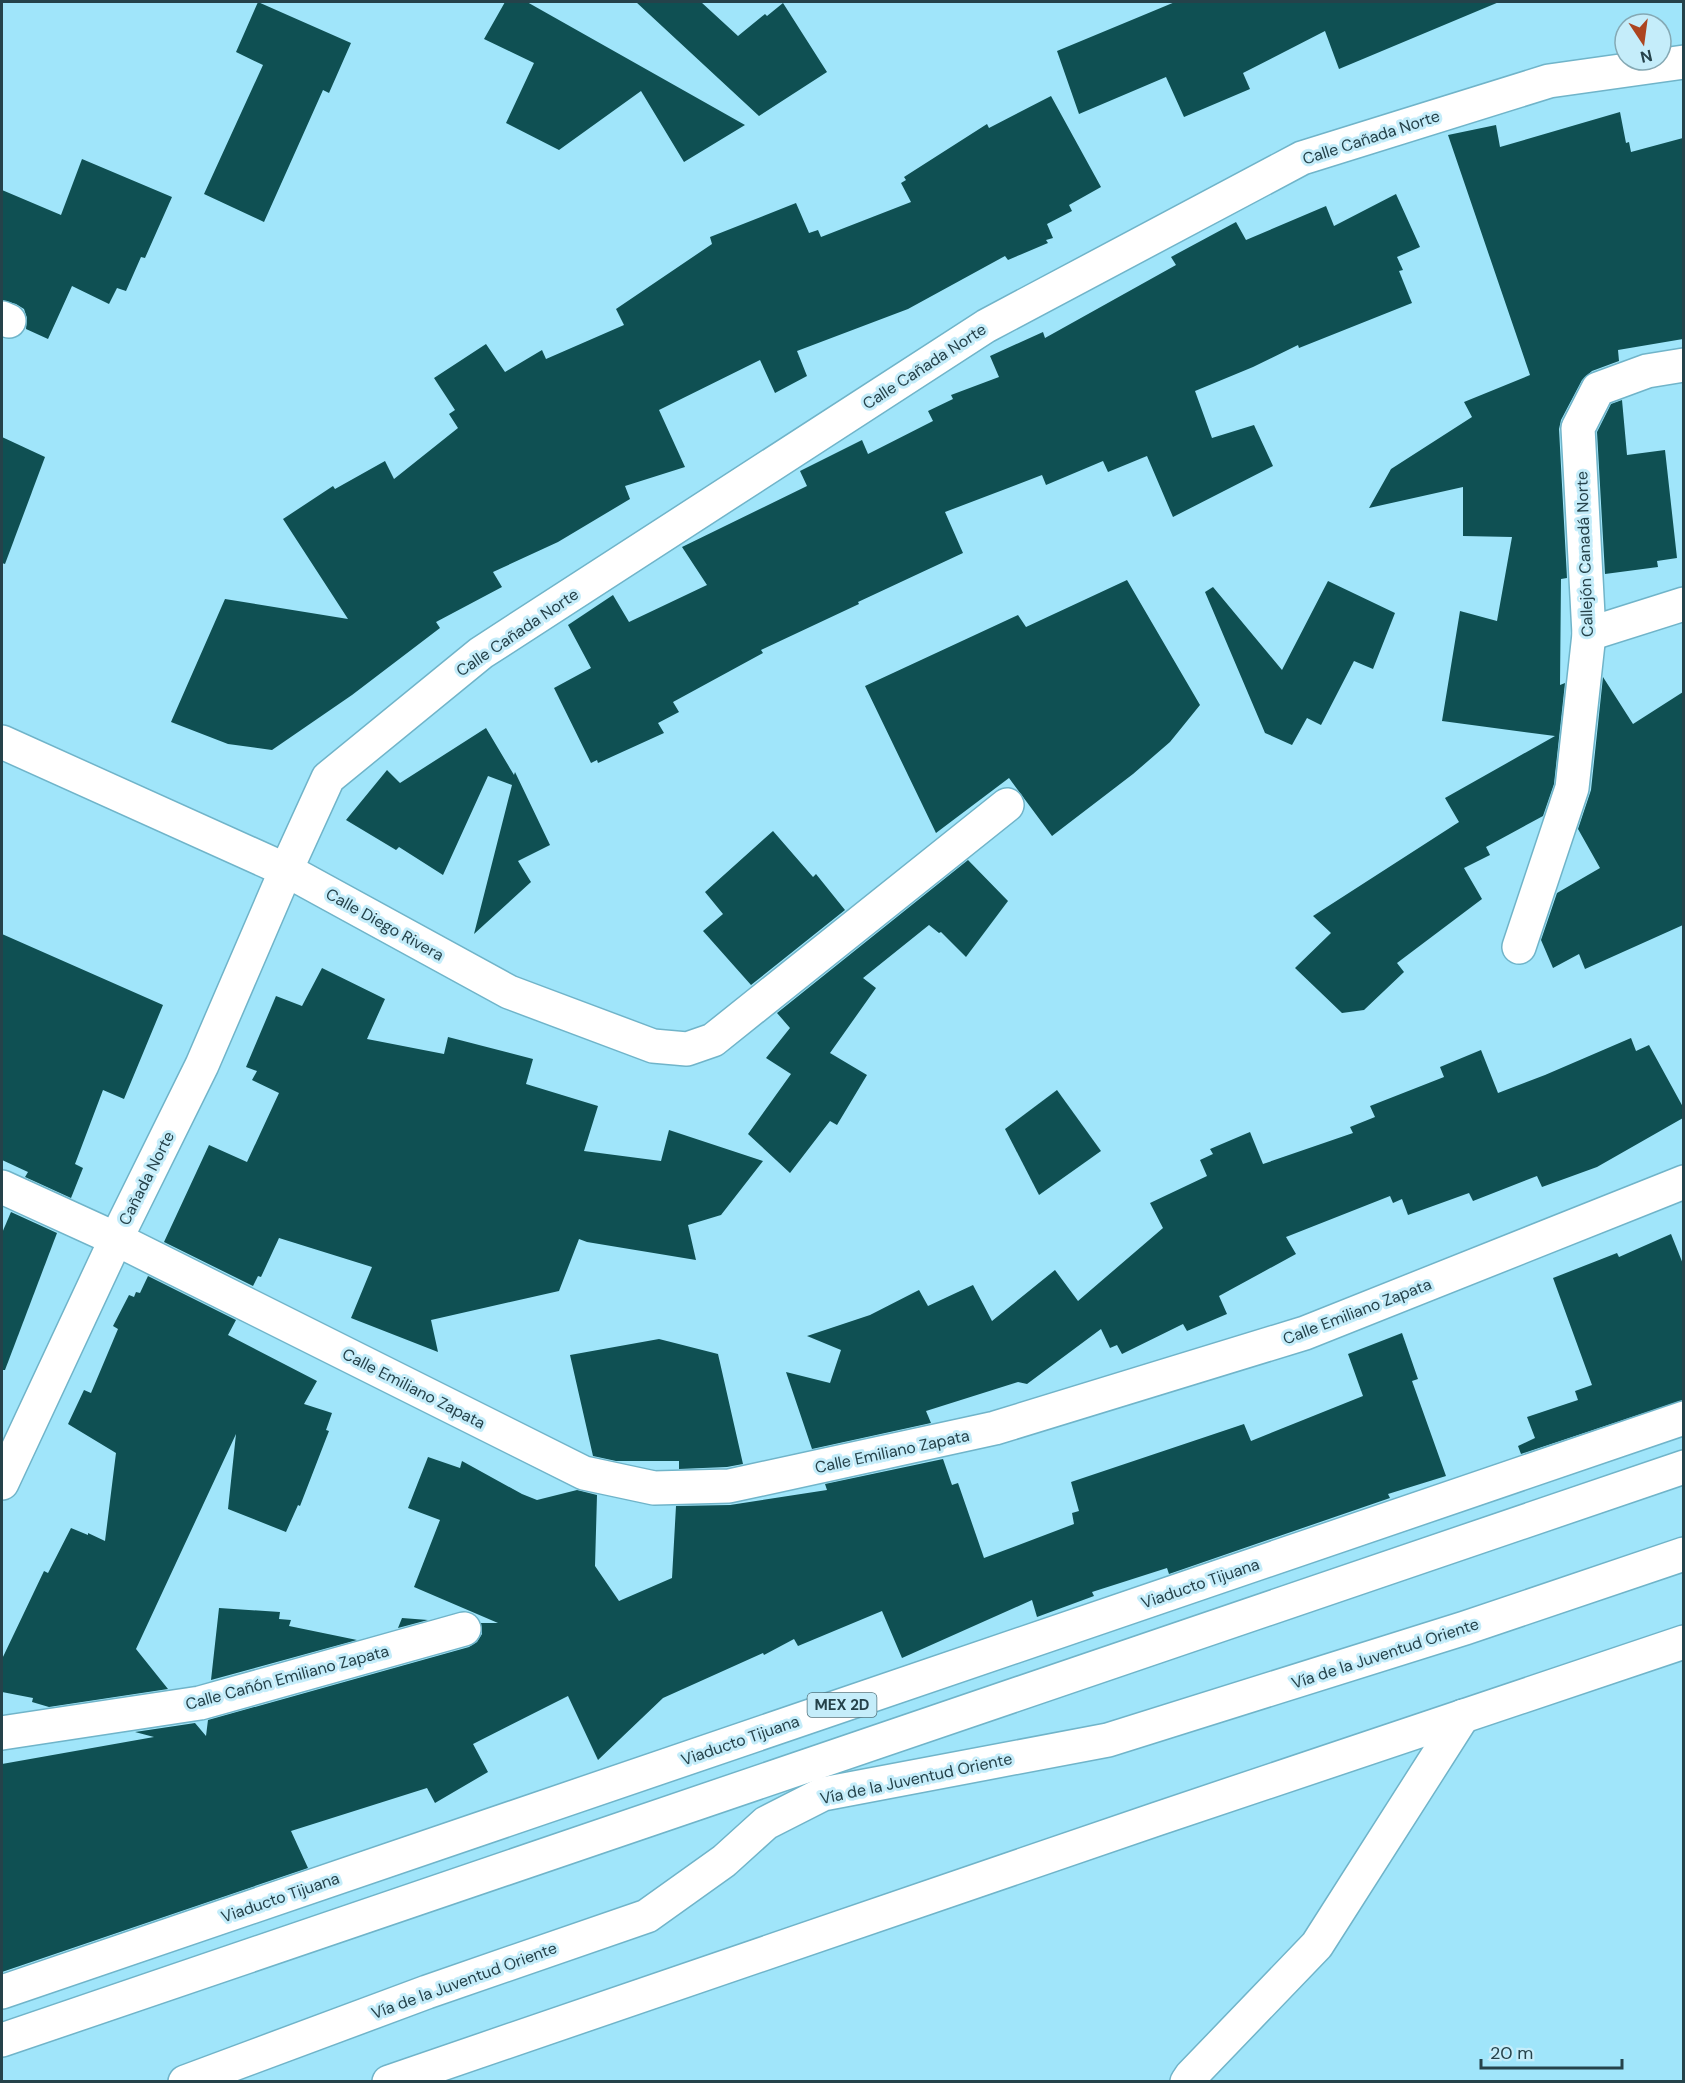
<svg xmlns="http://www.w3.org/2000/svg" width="1685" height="2083" viewBox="0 0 1685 2083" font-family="'DM Sans',sans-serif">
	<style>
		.building { fill: #0f5053 }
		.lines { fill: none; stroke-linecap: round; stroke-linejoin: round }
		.minor-casing { stroke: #70b4c9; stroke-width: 36 }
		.highway-casing { stroke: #70b4c9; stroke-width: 36 }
		.minor { stroke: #fff; stroke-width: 33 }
		.highway { stroke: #fff; stroke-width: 33 }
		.labels { text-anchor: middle; stroke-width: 6; stroke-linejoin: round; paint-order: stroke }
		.shield { fill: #c5edfa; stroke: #55757f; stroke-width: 1.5 }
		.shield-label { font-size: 15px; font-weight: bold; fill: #25424a }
		.street-label { font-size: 16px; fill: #25424a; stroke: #c5edfa }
	</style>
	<rect width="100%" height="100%" fill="#a0e5fa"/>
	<g class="building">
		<polygon points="258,2 351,43 329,93 323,90 264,222 204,194 263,65 236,52"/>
		<polygon points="505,2 527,2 745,125 684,162 641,91 559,150 506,123 534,63 484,39"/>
		<polygon points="636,2 701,2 738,36 765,14 767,16 783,3 827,72 759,116"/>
		<polygon points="1175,2 1499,2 1339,69 1325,31 1243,73 1250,89 1184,117 1166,77 1079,114 1057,51"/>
		<polygon points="1051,96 1101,187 1069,205 1072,211 1047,224 1053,238 1046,240 1048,243 1008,260 1005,256 908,309 797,351 807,376 775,393 760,360 659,410 685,467 625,486 630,499 558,542 493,572 502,587 436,622 440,628 352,695 272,750 228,744 171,722 225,599 348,619 283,519 333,486 335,489 385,461 394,479 458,428 449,414 455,410 434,378 486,344 505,372 542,350 546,359 624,325 616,309 712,244 710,237 796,203 809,233 818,230 821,237 911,202 901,183 906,180 904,177 987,124 989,128"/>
		<polygon points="1620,112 1626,143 1629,142 1631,152 1683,138 1683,339 1618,350 1619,361 1592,371 1582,380 1561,420 1559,429 1567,578 1561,579 1560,685 1565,683 1554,784 1543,816 1486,847 1490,855 1464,868 1482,899 1397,963 1404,972 1364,1010 1342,1013 1295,968 1331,933 1313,916 1459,822 1445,798 1555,736 1442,721 1460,611 1497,621 1512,537 1463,536 1463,487 1369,508 1391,469 1472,417 1464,402 1530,375 1448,135 1496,125 1500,147"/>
		<polygon points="82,159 172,197 145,258 141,257 126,291 117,288 109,304 72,286 48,339 26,329 27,318 24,309 16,304 2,300 2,190 61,215"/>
		<polygon points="1396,194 1420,247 1397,257 1403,270 1399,271 1412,303 1299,348 1298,345 1253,367 1195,391 1212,438 1254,425 1273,466 1173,517 1147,456 1108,472 1103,461 1046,485 1042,475 945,512 963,553 858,602 859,604 761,650 763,653 673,702 679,712 658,723 664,733 598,763 597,760 591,763 554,688 591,668 568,625 613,595 629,622 707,585 682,547 807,486 800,471 862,440 868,454 933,421 928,411 953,399 951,395 999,377 990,356 1043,332 1045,338 1176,265 1171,257 1236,222 1246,240 1326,206 1334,226"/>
		<polygon points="1622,400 1627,455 1665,450 1677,558 1657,561 1658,567 1605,574 1597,432 1611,404"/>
		<polygon points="2,437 45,457 5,564 2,563"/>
		<polygon points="1127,580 1200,705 1170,742 1133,774 1052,836 1009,778 936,833 865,686 1018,615 1026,627"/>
		<polygon points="1328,581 1395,613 1373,669 1354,661 1321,725 1307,718 1292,745 1265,733 1205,592 1213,587 1282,670"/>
		<polygon points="1603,677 1633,724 1683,692 1683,925 1585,969 1579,954 1553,968 1541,940 1557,893 1600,868 1578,829 1591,790"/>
		<polygon points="486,728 514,775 515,772 550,845 518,861 531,882 474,934 512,785 488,776 443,875 399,847 396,850 346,820 387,770 400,783"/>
		<polygon points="773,831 813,877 816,874 845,910 751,985 703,931 723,914 705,892"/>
		<polygon points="968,860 1008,901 966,957 941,932 939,933 929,925 863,978 876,988 830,1053 867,1075 837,1125 830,1121 790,1173 748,1134 791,1074 766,1058 790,1028 777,1013"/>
		<polygon points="2,934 163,1005 124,1099 103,1090 75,1164 83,1168 71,1198 25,1177 28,1172 2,1160"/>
		<polygon points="322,968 385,999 367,1039 444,1054 448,1037 533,1059 526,1084 598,1106 584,1151 661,1161 669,1130 763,1161 721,1215 688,1225 696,1260 587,1242 579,1239 559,1291 431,1320 438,1352 351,1318 372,1267 279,1238 261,1277 258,1276 253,1286 164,1242 209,1145 247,1162 279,1093 252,1080 257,1071 246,1067 276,996 302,1006"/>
		<polygon points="1631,1038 1636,1051 1649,1045 1683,1107 1683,1118 1597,1167 1542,1187 1537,1176 1473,1201 1469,1193 1408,1215 1402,1199 1393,1203 1390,1196 1286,1237 1296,1254 1219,1296 1227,1314 1187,1331 1183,1324 1122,1354 1117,1345 1110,1348 1101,1329 1027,1384 1018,1382 926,1411 931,1423 812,1449 786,1372 830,1383 841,1350 807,1336 870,1315 919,1290 928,1306 973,1285 992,1321 1055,1270 1078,1301 1163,1228 1150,1203 1207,1176 1200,1160 1213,1154 1210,1149 1250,1132 1263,1164 1353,1133 1350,1127 1375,1117 1370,1106 1444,1077 1440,1067 1481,1050 1498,1093 1545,1075"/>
		<polygon points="1057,1090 1101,1151 1039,1195 1005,1129"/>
		<polygon points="11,1212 57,1233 5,1370 2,1370 2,1233"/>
		<polygon points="1671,1234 1683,1264 1683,1400 1521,1454 1518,1446 1535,1438 1527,1417 1578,1400 1575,1391 1592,1385 1553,1278 1617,1253 1619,1257"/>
		<polygon points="148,1276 236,1320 228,1335 317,1381 304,1404 332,1413 326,1430 329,1431 300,1506 298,1505 286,1532 228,1509 236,1434 136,1649 168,1689 49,1707 32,1702 33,1698 2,1692 2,1659 44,1571 48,1573 71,1528 88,1535 88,1533 105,1541 116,1453 68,1424 84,1390 91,1393 118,1329 113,1326 129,1295 134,1297 136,1292 140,1293"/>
		<polygon points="1402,1333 1418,1379 1412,1381 1446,1476 1388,1494 1390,1498 1169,1574 1167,1568 1092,1592 1094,1596 1037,1617 1032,1600 902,1658 882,1611 798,1646 794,1639 764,1655 763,1653 663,1698 598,1760 568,1696 473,1744 488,1772 435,1803 427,1788 291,1831 308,1868 2,1972 2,1764 154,1737 135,1732 195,1723 206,1736 208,1720 469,1647 477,1642 482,1634 481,1623 498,1623 414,1587 440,1520 408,1508 428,1457 460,1468 462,1461 522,1494 537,1500 577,1490 597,1495 595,1566 619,1601 672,1578 676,1506 730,1505 827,1490 825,1484 943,1459 952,1485 958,1483 984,1558 1074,1524 1072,1513 1079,1511 1071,1482 1244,1424 1251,1441 1363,1396 1348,1354"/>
		<polygon points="659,1339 718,1354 743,1464 727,1467 679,1469 679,1461 616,1461 593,1456 570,1355"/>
		<polygon points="219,1608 280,1612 279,1619 291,1620 289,1626 357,1640 211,1680"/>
		<polygon points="402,1618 428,1620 398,1628"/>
	</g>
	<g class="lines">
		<defs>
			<g id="minor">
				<polyline points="2,318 9,321"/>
				<polyline points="1589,634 1684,604"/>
				<polyline points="2,742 286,870 509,992 653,1046 687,1049 713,1040 1007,805"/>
				<polyline points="1519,947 1572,788 1589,634 1578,428 1598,389 1647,371 1684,365"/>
				<polyline points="2,1187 116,1239 584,1473 654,1488 729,1486 995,1428 1305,1333 1684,1182"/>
				<polyline points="2,1483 116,1239 202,1065 286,870 328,778 481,653 986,326 1302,158 1549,81 1684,62"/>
				<polyline points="2,1733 200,1703 464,1629"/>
				<polyline points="185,2082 427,1992 647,1916 724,1861 766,1823 823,1794 1108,1740 1465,1628 1684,1554"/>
				<polyline points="389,2082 1157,1819 1684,1642"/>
				<polyline points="1187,2082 1191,2076 1317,1945 1463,1716"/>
			</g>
			<g id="highway">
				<polyline points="2,1992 1684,1418"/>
				<polyline points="2,2040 1684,1467"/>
			</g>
		</defs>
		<use href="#minor" class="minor-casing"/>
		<use href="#highway" class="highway-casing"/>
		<use href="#minor" class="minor"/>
		<use href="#highway" class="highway"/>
	</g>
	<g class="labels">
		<rect class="shield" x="807.5" y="1693" width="69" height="24" rx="4.5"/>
		<g class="shield-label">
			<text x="842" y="1710">MEX 2D</text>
		</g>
		<g class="street-label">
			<text transform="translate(1371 137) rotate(-18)" y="6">Calle Cañada Norte</text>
			<text transform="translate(924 366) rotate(-33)" y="6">Calle Cañada Norte</text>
			<text transform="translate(1584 554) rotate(-92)" y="6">Callejón Canadá Norte</text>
			<text transform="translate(517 632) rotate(-34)" y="6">Calle Cañada Norte</text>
			<text transform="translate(385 924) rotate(29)" y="6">Calle Diego Rivera</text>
			<text transform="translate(146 1178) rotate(-63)" y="6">Cañada Norte</text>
			<text transform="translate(1357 1311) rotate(-21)" y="6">Calle Emiliano Zapata</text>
			<text transform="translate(414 1388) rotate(27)" y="6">Calle Emiliano Zapata</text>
			<text transform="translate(892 1451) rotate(-12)" y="6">Calle Emiliano Zapata</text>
			<text transform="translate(1200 1583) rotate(-19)" y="6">Viaducto Tijuana</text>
			<text transform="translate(1385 1653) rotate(-18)" y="6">Vía de la Juventud Oriente</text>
			<text transform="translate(287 1677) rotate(-15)" y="6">Calle Cañón Emiliano Zapata</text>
			<text transform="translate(740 1740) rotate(-19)" y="6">Viaducto Tijuana</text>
			<text transform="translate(916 1778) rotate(-12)" y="6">Vía de la Juventud Oriente</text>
			<text transform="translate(280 1897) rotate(-19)" y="6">Viaducto Tijuana</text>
			<text transform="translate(464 1980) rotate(-20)" y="6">Vía de la Juventud Oriente</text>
		</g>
	</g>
	<rect width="1685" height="2083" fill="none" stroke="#25424a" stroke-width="6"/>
	<g transform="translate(1643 42) rotate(167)"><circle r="28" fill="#c5edfa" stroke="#85a9b4" stroke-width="1.5"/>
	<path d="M0-4.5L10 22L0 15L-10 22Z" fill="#ac4520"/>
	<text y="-9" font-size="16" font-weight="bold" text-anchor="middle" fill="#25424a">N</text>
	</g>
	<path d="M1481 2059v9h141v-9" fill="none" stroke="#25424a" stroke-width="3"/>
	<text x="1490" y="2059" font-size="18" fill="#25424a" stroke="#c5edfa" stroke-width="4.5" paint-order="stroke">20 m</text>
</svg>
